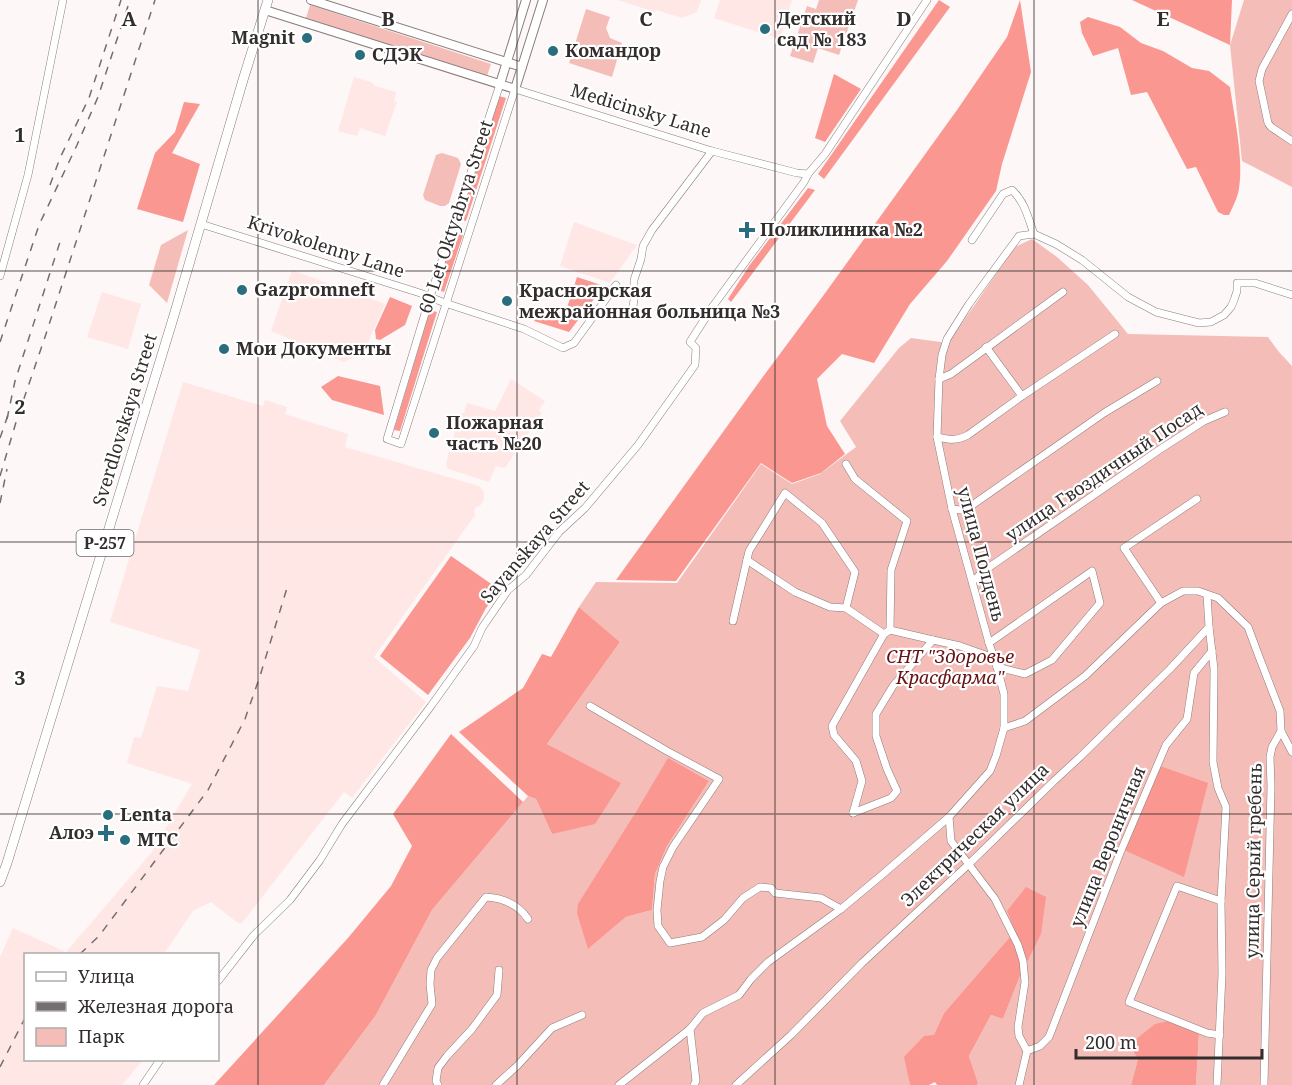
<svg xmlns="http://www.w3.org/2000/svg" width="1292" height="1085" viewBox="0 0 1292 1085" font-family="'Noto Serif',serif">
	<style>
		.built { fill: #ffe7e5 }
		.green { fill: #f5bdb8; fill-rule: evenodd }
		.forest { fill: #f99790 }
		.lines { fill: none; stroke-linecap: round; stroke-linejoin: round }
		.minor-casing { stroke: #8a7d7c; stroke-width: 8 }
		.major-casing { stroke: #8a7d7c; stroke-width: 10 }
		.highway-casing { stroke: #8a7d7c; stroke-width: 10 }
		.minor { stroke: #fff; stroke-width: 7 }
		.major { stroke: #fff; stroke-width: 8 }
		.highway { stroke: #fff; stroke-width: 9 }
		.rail { stroke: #746e6e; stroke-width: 1.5; stroke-dasharray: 8 8; stroke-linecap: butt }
		.grid { fill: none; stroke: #332d2d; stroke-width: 1.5; stroke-opacity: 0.55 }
		.poi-dot { fill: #2a6d7f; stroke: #fff; stroke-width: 2 }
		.labels { text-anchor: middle; stroke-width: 4.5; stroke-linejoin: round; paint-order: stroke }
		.shield { fill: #fff; stroke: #706c6c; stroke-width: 1.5 }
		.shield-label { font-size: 16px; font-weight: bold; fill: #332d2d }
		.poi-label { font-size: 18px; font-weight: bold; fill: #332d2d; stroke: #fff; text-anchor: start }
		.street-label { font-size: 18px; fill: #332d2d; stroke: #fff }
		.park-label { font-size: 18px; font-style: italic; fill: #681216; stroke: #fff }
		.grid-label { font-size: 20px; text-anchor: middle; font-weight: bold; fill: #332d2d; stroke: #fff; stroke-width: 4.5; stroke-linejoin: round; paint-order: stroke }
	</style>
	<rect width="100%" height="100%" fill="#fdf7f7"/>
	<g class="built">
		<polygon points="618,0 701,0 697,12 682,18 656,10 655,12"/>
		<polygon points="720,0 792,0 780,39 714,18"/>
		<polygon points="354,77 371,82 375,86 396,92 394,101 397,102 385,136 360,128 357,136 338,131"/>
		<polygon points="574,222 637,245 610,283 560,266"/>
		<polygon points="292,270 385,304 369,340 363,352 344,362 271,331"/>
		<polygon points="102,292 141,304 128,349 87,337"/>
		<polygon points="511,379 545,401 539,410 542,413 505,468 496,466 489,482 448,469 446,464 450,448 461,413 464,413 467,403 495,411"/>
		<polygon points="183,382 263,406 265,400 287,407 285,414 348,434 345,447 479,486 484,492 484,499 480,506 476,507 474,511 475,515 374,657 426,702 352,798 344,792 242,923 238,923 211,902 193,911 164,954 26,954 26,1060 143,1060 122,1085 0,1085 0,957 13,928 66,952 151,853 192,784 127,763 134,737 141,738 157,686 188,691 200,650 110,622"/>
	</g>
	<g class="green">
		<polygon points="819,0 858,0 839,55 818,48 813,63 790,56 807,6 816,9"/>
		<polygon points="1244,0 1292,0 1292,187 1242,161 1230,45"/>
		<polygon points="310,5 491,64 487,76 306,18"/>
		<polygon points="586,9 610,17 606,28 610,38 622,43 612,77 569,63"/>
		<polygon points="442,153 458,158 461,164 449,203 445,206 440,206 425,200 423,195 436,155"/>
		<polygon points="188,230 167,303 149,285 161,245"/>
		<path d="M1032 239 1057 257 1088 285 1128 334 1268 337 1279 352 1292 366V1085H1196L1199 1033 1138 1059 1131 1085H977L978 1083 969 1056 991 1015 1003 1019 1020 976 1015 931 944 1013 934 1036 905 1057 910 1085H324L376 1015 432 910 528 796 536 799 552 834 620 783 547 744 620 642 579 607 596 582 677 583 761 464 792 484 820 474 856 447 840 421 899 348 911 338 948 343 1015 247ZM668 759 709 781 667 846 655 874 652 910 626 917 588 949 634 815Z"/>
	</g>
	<g class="forest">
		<polygon points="939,0 950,7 824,179 818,174"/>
		<polygon points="1020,0 1031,72 1002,164 996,191 947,261 910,304 874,363 842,354 817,379 827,426 845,454 821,473 792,483 761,463 676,581 616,580 762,378 823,296 957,110 1007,37"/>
		<polygon points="1132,0 1232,0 1230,45"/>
		<path d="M1088 17 1120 27 1141 43 1163 51 1192 68 1209 71 1230 87C1234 116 1244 160 1239 188 1238 197 1233 206 1229 215H1224L1218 212 1196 167 1187 169 1147 92 1131 95 1118 48 1093 56 1082 33 1080 22Z"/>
		<polygon points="834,74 861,89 825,142 815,138"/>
		<polygon points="499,96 506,98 466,221 459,219"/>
		<polygon points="184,102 200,104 172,153 200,164 183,222 137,209 155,153 175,132"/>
		<polygon points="808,188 815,190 731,302 728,299 749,266"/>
		<polygon points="454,232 463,235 444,292 435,289"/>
		<polygon points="577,277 604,286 569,332 534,321 539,306 565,314"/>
		<polygon points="390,297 412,306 405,325 380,340 376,339 375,330"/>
		<polygon points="430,310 437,312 400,431 394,430"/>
		<polygon points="338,376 380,386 384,415 332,400 321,387"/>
		<polygon points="451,556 500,590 486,608 470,638 428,695 380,656"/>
		<polygon points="579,607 620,642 547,744 621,783 595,824 552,834 536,799 528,796 459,732 523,688 542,654 551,657"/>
		<polygon points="451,734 523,802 432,910 376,1015 324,1085 214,1085 348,938 391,886 412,846 393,814"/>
		<polygon points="668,758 709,781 667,846 655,874 652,910 626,917 588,949 577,913 578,904 634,815"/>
		<polygon points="1160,766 1208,783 1184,877 1124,850"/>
		<polygon points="1026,887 1046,897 1041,934 1020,976 1003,1019 991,1015 969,1056 978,1083 977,1085 937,1085 935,1082 929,1085 910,1085 904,1057 924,1036 934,1035 944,1013 1015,931 1007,911"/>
		<polygon points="1169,1021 1199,1033 1196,1085 1131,1085 1138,1059 1132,1049 1135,1040 1155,1024"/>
	</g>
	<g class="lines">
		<defs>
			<g id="minor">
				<polyline points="1292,14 1262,69 1259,81 1268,123 1271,127 1292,141"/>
				<polyline points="500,84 430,297 387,439 401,444 515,89 712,151 797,173 808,174"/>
				<polyline points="201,224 420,293 445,303 524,329 563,348 574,343 616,285"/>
				<path d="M972 240 1003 194 1012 190C1025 202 1028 218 1034 234"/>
				<polyline points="0,276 28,175 63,0"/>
				<polyline points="632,312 634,300 634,280 641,259 643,246 652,230 712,151"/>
				<polyline points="986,347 1022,396"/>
				<polyline points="939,379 951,374 1063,292"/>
				<path d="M937 437C950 440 956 441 968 435L1022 396 1115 334"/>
				<polyline points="846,464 855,479 907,521 891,570 890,630"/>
				<polyline points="952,509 961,510 968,508 1104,413 1157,381"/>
				<polyline points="747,560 795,592 830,607 846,608 884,634 890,630 933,640"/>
				<polyline points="973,581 985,570 1159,450 1204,421 1225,412"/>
				<polyline points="1161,603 1124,548 1197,499"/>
				<polyline points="733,621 749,551 785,493 822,523 855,572 846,608"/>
				<polyline points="1209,627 1214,669 1213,762 1218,788 1226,807 1221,901 1222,974 1217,1085"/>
				<polyline points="989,643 1092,571 1100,603 1052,660 1025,674 997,667"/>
				<polyline points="590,706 667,751 719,779 673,847 663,867 660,881 657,910 658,926 670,943 702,937 724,920 743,898 760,887 771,888 775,893 821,898 841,909"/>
				<polyline points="1004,728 1025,721 1085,676 1161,603 1183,591 1198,591 1218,598 1248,627 1258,654 1280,711 1281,731 1272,747 1270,757 1271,786 1264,1085"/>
				<polyline points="1281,731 1292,752"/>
				<polyline points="853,813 891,798 897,791 887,769 876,736 876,714 893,686 933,640 960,646 994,658"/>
				<polyline points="853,813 862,781 856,761 834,735 832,726 884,634"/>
				<polyline points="949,817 951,841 995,899 1018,945 1023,961 1025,982 1018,1027 1019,1036 1027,1051 1019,1085"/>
				<polyline points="218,981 254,935 290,900 320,860 342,824 431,706 474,646 482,628 508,590 526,575 559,532 585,508 638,445 695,365 696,348 690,342 713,306 804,182 808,174 825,154 927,0"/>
				<polyline points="690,1029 696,1081 694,1085"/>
				<polyline points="1220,1035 1207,1033 1129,1002 1177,886 1221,901"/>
				<polyline points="1027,1051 1040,1046 1049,1037 1120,853 1166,745 1187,719 1194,673 1212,651"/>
				<polyline points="143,1085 160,1060"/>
				<path d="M383 1085 432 1004 430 984 431 970 437 958 486 897C503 898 518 904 528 919"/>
				<polyline points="438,1085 436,1081 438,1068 447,1056 472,1029 497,995 499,970"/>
				<polyline points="496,1085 517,1066 552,1028 582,1015"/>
				<polyline points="619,1085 690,1029 703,1013 739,995 751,979 768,962 841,909 883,874 949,817 990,771 996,756 1004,728 1004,694 997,667 989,643 952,509 937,437 939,379 942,355 947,339 969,304 1019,236 1034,234 1056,244 1082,260 1128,297 1156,312 1199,323 1211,322 1224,315 1231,307 1234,300 1237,291 1237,283 1255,283 1292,295"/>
				<polyline points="736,1085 791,1035 862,963 969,864 1054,781 1080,757 1170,669 1209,627 1207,595"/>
			</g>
			<g id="major">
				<polyline points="311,0 522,67"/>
				<polyline points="265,10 515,89 543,0"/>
				<polyline points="500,84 526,0"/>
			</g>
			<polyline id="highway" points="0,882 7,863 175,312 243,80 268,0"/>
		</defs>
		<use href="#minor" class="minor-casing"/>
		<use href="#major" class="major-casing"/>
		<use href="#highway" class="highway-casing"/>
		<use href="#minor" class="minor"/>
		<use href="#major" class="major"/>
		<use href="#highway" class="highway"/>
		<g class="rail">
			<polyline points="50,185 60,158 89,98 121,0"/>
			<polyline points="0,342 39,225 77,145 98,97 130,0"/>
			<polyline points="7,419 15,381 60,242"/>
			<polyline points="0,438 9,412"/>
			<polyline points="0,476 17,419 45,337 155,0"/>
			<polyline points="0,503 7,469"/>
			<polyline points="80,954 99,936 208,790 245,719 260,676 287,588"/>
			<polyline points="0,1067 26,1016"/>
		</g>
	</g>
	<path class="grid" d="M258 0V1085M517 0V1085M775 0V1085M1034 0V1085M0 271H1292M0 542H1292M0 814H1292"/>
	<g class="poi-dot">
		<circle cx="765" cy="29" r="6"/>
		<circle cx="307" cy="38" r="6"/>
		<circle cx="553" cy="51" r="6"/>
		<circle cx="360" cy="55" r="6"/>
		<path d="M744 221h6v6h6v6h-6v6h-6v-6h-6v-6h6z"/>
		<circle cx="242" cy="290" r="6"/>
		<circle cx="507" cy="301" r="6"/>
		<circle cx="224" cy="349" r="6"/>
		<circle cx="434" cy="433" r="6"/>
		<circle cx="108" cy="815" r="6"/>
		<path d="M103 824h6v6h6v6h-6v6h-6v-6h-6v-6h6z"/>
		<circle cx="125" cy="840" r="6"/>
	</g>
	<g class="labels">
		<rect class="shield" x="76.5" y="530" width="57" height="26" rx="4.5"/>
		<g class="shield-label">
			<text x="105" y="549">Р-257</text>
		</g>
		<g class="poi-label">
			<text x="777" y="25">Детский<tspan x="777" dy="21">сад № 183</tspan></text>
			<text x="295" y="44" text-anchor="end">Magnit</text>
			<text x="565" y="57">Командор</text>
			<text x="372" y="61">СДЭК</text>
			<text x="760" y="236">Поликлиника №2</text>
			<text x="254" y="296">Gazpromneft</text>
			<text x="519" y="297">Красноярская<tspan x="519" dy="21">межрайонная больница №3</tspan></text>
			<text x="236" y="355">Мои Документы</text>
			<text x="446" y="429">Пожарная<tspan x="446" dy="21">часть №20</tspan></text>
			<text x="120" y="821">Lenta</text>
			<text x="94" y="839" text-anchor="end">Алоэ</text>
			<text x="137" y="846">МТС</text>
		</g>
		<g class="street-label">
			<text transform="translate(641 111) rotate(17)" y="6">Medicinsky Lane</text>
			<text transform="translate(456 217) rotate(-72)" y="6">60 Let Oktyabrya Street</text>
			<text transform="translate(326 247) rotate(18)" y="6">Krivokolenny Lane</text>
			<text transform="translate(125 420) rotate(-73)" y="6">Sverdlovskaya Street</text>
			<text transform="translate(1104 472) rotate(-34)" y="6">улица Гвоздичный Посад</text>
			<text transform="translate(535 542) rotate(-49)" y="6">Sayanskaya Street</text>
			<text transform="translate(981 554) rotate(75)" y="6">улица Полдень</text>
			<text transform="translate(975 835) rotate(-44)" y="6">Электрическая улица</text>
			<text transform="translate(1108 847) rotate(-68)" y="6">улица Вероничная</text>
			<text transform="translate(1254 861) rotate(-89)" y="6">улица Серый гребень</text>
		</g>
		<g class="park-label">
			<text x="950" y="663">СНТ "Здоровье<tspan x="950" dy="21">Красфарма"</tspan></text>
		</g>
	</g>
	<g class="grid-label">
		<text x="129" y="26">A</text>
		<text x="388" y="26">B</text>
		<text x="646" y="26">C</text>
		<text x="904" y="26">D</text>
		<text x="1163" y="26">E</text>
		<text x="20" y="142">1</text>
		<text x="20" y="414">2</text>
		<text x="20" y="685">3</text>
	</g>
	<rect x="24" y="953" width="195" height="108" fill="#ffffff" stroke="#adabab" stroke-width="1.5"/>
	<rect x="36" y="972" width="30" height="9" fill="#ffffff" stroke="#adabab" stroke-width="1.5"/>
	<text x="78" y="983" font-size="18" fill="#332d2d">Улица</text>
	<rect x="36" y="1002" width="30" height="9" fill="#746e6e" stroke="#adabab" stroke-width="1.5"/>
	<text x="78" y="1013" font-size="18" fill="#332d2d">Железная дорога</text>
	<rect x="36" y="1028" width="30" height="18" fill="#f5bdb8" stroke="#adabab" stroke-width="1.5"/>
	<text x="78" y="1043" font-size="18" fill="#332d2d">Парк</text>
	<path d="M1076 1049v9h186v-9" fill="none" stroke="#332d2d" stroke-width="3"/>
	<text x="1085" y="1049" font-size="18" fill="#332d2d" stroke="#ffffff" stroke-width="4.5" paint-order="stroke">200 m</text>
</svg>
